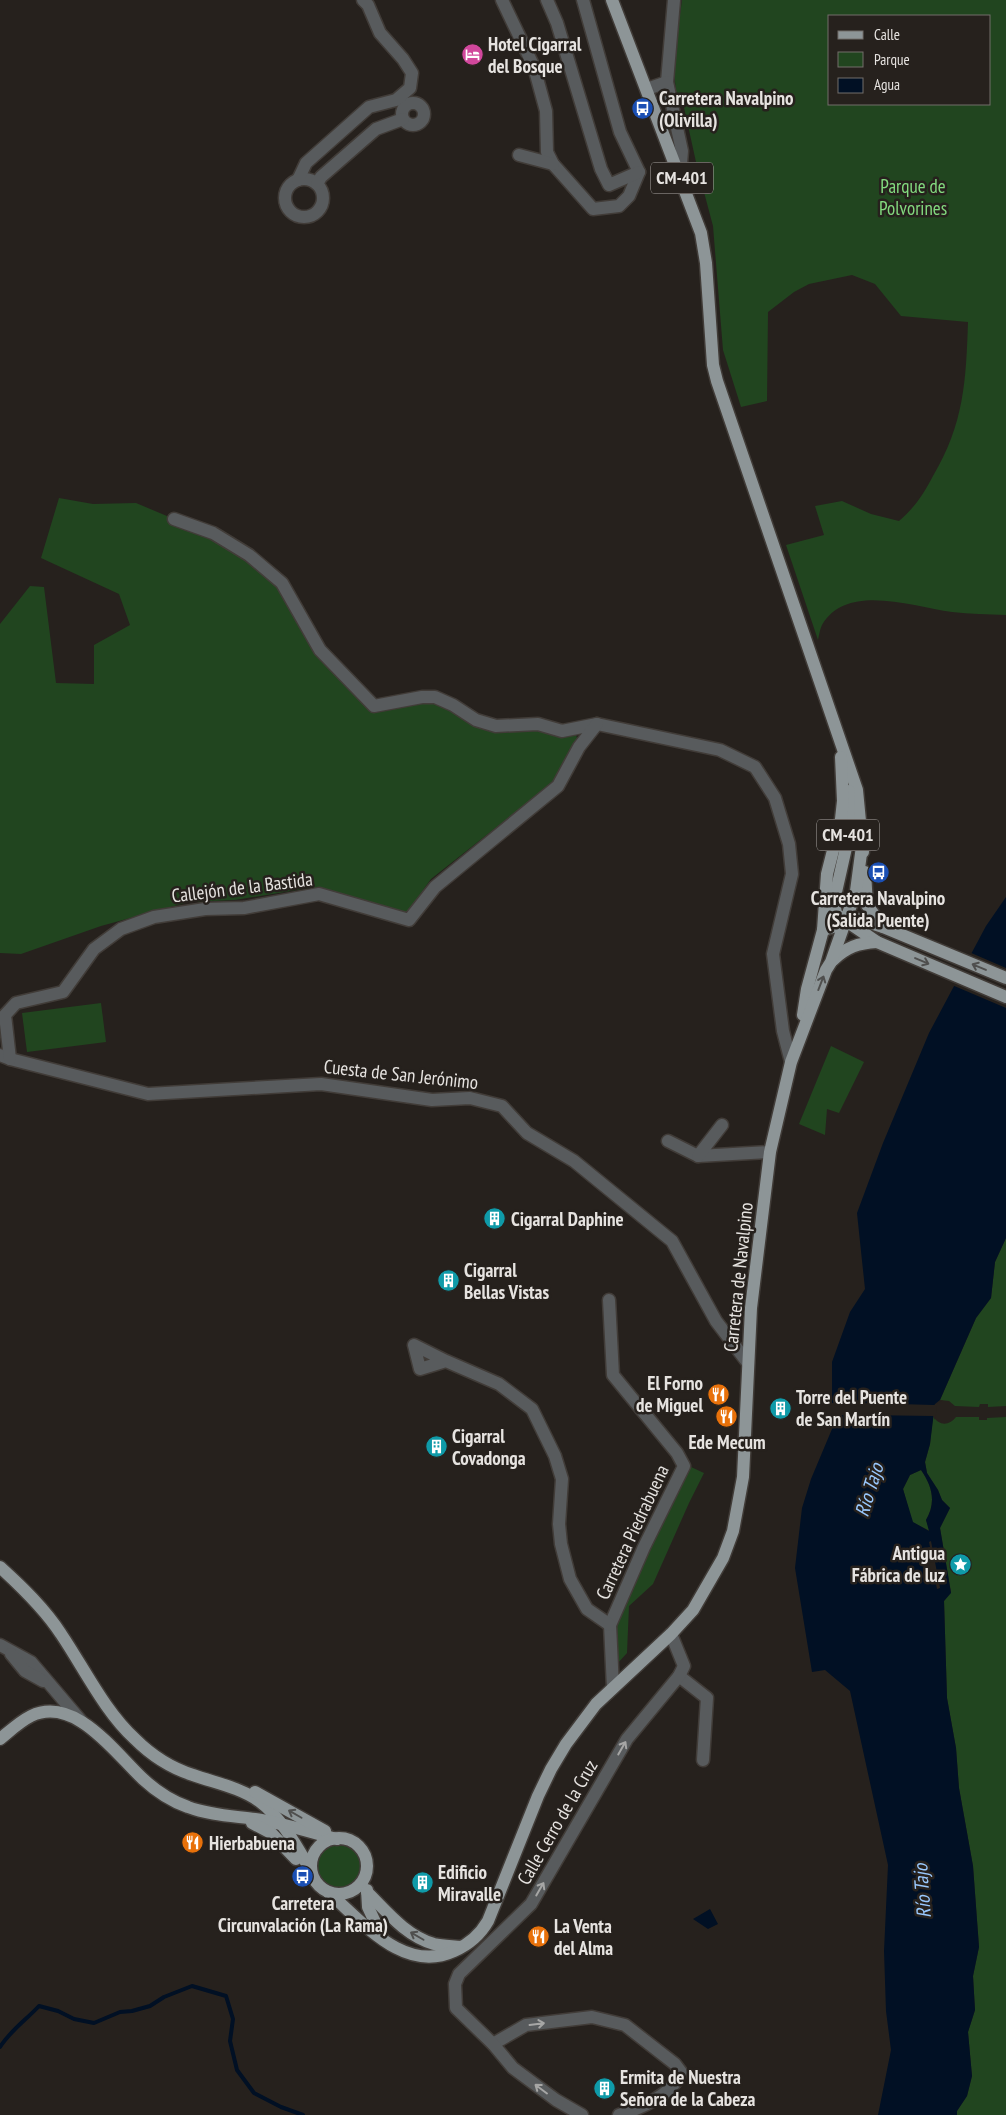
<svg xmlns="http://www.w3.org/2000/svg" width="1006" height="2115" viewBox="0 0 1006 2115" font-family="'PT Sans Narrow',sans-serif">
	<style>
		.green { fill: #21451f; fill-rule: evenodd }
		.water { fill: #011024; fill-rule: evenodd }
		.pier { fill: #26211d }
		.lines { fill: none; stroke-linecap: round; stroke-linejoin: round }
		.stream { stroke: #011024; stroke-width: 4 }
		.minor-casing { stroke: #413c38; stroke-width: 15 }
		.major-casing { stroke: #413c38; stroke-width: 15 }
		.minor { stroke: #585b5d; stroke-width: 12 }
		.major { stroke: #8d9597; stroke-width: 12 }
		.oneway { stroke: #4f4f4e }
		.oneway2 { stroke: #a6a6a5 }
		.labels { text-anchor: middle; stroke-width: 5; stroke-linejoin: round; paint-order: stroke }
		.shield { fill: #26211d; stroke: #aca9a6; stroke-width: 1 }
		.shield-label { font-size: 18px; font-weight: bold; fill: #e6e3e0 }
		.poi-label { font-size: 19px; font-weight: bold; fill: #e6e3e0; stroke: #26211d; text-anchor: start }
		.park-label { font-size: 19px; fill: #83da7f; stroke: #26211d }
		.street-label { font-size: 19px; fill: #e6e3e0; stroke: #26211d }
		.water-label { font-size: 20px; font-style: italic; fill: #99c8fd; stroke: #26211d }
	</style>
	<rect width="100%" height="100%" fill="#26211d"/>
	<g class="green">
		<path d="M682 0H1006V615C988 614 970 614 952 612 913 607 847 582 822 625 820 629 819 635 818 640L786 545 824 535 815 506 842 501 871 514 899 521C915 507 923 495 933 476 964 424 966 381 968 322L901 316 875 284 852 275 809 284 794 292 768 312 767 401 741 407 723 350 713 226 696 162 683 103H679C669 70 678 33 682 0ZM830 16H990V104H830Z"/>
		<polygon points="59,498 93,504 136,503 212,535 281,584 319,650 374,707 422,697 476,721 575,731 577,738 555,781 431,879 406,914 330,890 309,888 235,900 189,902 101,926 21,954 0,953 0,624 30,586 44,587 56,683 94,684 94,645 130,625 119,594 41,558"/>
		<polygon points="101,1003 106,1042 27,1052 22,1013"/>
		<polygon points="831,1046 864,1062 839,1113 827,1109 825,1135 799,1124"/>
		<polygon points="1006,1238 1006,1406 988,1407 988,1404 980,1404 979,1407 955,1406 949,1401 940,1400 976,1318 991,1298 995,1262"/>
		<path d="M933 1416C939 1426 949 1426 956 1417H979V1420H987V1418L1006 1417V2115H957V2111L967 2096 972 2076 968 2032 975 2010 973 1976 979 1947 973 1866 959 1788 956 1748 947 1698 944 1601 951 1592 940 1528 950 1508 942 1500 938 1490 927 1473 925 1462 930 1444Z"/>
		<polygon points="691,1467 704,1473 689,1503 653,1584 629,1606 627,1653 617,1664 618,1640 616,1622 624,1599"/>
		<path d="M921 1470C933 1487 936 1503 926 1520L930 1531 912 1522 903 1489 910 1475Z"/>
		<circle cx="339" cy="1867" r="22"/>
	</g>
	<g class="water">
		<path d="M1006 897V1238L995 1262 991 1298 976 1318 940 1400 935 1404 930 1444 925 1462 927 1473 938 1490 942 1500 950 1508 940 1528 951 1593 944 1601 947 1698 956 1748 959 1788 973 1866 979 1947 973 1976 975 2010 968 2032 972 2076 967 2096 957 2111V2115H878L891 2050 886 2011 884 1951 888 1865 850 1691 825 1670 812 1672 795 1568 802 1508 811 1479 832 1429V1362L850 1312 865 1289 857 1213 883 1143 929 1033 986 926ZM921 1470C933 1487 936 1503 926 1520L929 1531 913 1522 903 1489 910 1475ZM931 1541 940 1588 937 1589 934 1574 925 1570 927 1561 924 1548 930 1547 929 1542Z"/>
		<polygon points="710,1909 718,1924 708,1929 693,1919"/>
	</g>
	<g class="pier">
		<polygon points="969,952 1006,968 1006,1008 952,985"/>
		<polygon points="943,1400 937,1406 935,1420 933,1416 863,1415 863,1417 829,1414 829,1403 854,1403 854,1401 863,1402 863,1403 934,1405"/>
	</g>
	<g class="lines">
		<path class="stream" d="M0 2047C10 2031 26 2020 39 2006L58 2011 74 2019 94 2023 120 2012 132 2011 150 2006 164 1997 192 1986 226 1996 233 2019 230 2041 237 2070 254 2093 281 2107 303 2115"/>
		<defs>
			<g id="minor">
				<polyline points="502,0 534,67 546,111 547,152 553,164 593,209 619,206 629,196 639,172 620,132 583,0"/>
				<polyline points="547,0 557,23 601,169 609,185 639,172"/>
				<polyline points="674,0 667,82 682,151 680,175"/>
				<polyline points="647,89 667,82"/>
				<circle cx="413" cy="114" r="11"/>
				<polyline points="519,155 553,164"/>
				<circle cx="304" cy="198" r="19"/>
				<polyline points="298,180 306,163 369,107 396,100 410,88 412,73 403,59 380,33 368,5 363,0"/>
				<polyline points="317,184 321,177 376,129 403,119"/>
				<polyline points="174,519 213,533 249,555 282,583 320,650 374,706 422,697 435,697 453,705 476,720 496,726 538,724 562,731 597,724 720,750 755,767 775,798 789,844 792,874 773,954 783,1031 791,1062"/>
				<polyline points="0,1055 10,1059 148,1094 321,1084 432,1100 470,1098 502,1106 527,1133 574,1161 672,1241 716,1321 748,1363"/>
				<polyline points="10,1059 5,1015 16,1003 63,992 94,949 121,929 154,917 205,909 244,908 319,894 409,920 435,887 558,786 579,747 597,724"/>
				<polyline points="668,1141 698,1156 770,1152"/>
				<polyline points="698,1156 722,1125"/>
				<polyline points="609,1300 613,1375 677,1453 684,1466 644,1547 610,1625 613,1688"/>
				<polyline points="446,1361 420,1369 414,1345 446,1361 499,1384 532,1409 555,1456 562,1479 559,1524 561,1544 570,1579 587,1609 610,1625"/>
				<polyline points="0,1645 31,1662 82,1722"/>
				<polyline points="11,1654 25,1671 43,1681"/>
				<polyline points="679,1676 707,1698 703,1760"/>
				<path d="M493 2044 526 2025 592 2017 625 2025 675 2064 681 2072C674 2094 639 2109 619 2115"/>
				<polyline points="582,2115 556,2100 513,2068 493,2044 456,2008 455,1984 459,1974 531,1904 627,1739 679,1676 684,1666 671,1634"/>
			</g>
			<g id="major">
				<polyline points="612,0 701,233 706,263 713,365 717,381 857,790 863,852"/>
				<polyline points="849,791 848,839 834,901 836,914 877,942 1006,997"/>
				<polyline points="865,872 867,905 883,927"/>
				<polyline points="823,930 858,919 883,927 1006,978"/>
				<path d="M833 960C847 947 858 943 877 942"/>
				<polyline points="803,1015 807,989 823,930 827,874 841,819 843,801 841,757"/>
				<path d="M0 1567C22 1587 45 1609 61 1634 84 1668 105 1712 135 1739 151 1755 171 1768 193 1775 215 1783 239 1787 259 1801 282 1818 297 1847 311 1871"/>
				<path d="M0 1739C10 1731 19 1722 31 1716 75 1695 115 1753 143 1779 156 1791 171 1801 188 1807 209 1815 233 1816 255 1819 283 1823 310 1832 337 1839"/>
				<polyline points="255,1792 325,1831"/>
				<polyline points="252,1823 271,1833 296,1859"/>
				<circle cx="339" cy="1866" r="28"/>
				<polyline points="367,1890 368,1907 381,1935"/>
				<path d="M367 1892C387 1912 406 1936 434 1944 442 1946 452 1946 461 1947"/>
				<path d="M329 1893C363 1922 404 1974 454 1951 470 1944 480 1935 488 1921L538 1796 551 1769 566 1744 596 1704 671 1634 693 1610 723 1558 733 1531 743 1477 751 1308 770 1152 791 1062 826 970 831 962 856 891 862 846"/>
			</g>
		</defs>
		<use href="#minor" class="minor-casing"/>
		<use href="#major" class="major-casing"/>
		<use href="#minor" class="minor"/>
		<use href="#major" class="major"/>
	</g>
	<defs><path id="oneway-shaft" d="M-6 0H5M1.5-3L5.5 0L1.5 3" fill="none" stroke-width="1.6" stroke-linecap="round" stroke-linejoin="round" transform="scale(1.25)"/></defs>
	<g class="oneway">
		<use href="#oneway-shaft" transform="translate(922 961) rotate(23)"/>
		<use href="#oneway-shaft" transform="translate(979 967) rotate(-157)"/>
		<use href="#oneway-shaft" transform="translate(821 983) rotate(-69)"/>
		<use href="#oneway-shaft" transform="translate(295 1814) rotate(-150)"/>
		<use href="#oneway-shaft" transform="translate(417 1936) rotate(-150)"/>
	</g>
	<g class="oneway2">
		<use href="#oneway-shaft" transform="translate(622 1748) rotate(-60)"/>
		<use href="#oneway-shaft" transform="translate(540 1889) rotate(-60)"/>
		<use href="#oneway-shaft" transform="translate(537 2024) rotate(-7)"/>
		<use href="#oneway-shaft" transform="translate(541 2089) rotate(-143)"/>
	</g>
	<defs>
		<symbol id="hotel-disc" viewBox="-11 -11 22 22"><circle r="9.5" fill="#d1479c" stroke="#26211d"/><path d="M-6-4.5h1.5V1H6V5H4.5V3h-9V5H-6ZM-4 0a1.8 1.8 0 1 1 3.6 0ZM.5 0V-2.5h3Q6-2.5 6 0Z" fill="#fff"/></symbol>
		<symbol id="bus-disc" viewBox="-11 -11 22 22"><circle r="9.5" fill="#1a4fb4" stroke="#26211d"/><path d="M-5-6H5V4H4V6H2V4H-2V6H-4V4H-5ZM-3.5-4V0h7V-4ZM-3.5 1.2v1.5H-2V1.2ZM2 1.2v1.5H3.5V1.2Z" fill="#fff"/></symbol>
		<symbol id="building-disc" viewBox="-11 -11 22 22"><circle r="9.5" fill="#0f9aa8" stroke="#26211d"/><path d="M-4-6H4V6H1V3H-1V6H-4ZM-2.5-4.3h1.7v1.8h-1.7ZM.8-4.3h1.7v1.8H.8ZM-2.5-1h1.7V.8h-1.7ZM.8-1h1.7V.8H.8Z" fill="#fff"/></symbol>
		<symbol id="restaurant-disc" viewBox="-11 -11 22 22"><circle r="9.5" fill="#e8710a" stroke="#26211d"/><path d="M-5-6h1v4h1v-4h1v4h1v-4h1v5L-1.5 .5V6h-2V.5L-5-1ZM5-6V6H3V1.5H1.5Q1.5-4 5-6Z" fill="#fff"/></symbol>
		<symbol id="sight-disc" viewBox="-11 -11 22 22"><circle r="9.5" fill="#0f9aa8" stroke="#26211d"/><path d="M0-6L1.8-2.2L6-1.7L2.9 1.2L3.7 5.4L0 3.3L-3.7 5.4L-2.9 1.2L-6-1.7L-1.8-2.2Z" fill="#fff"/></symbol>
	</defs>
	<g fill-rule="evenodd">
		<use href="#hotel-disc" x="460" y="42" width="25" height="25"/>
		<use href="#bus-disc" x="630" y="96" width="25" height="25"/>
		<use href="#bus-disc" x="866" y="860" width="25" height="25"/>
		<use href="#building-disc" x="482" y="1206" width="25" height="25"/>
		<use href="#building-disc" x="436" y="1268" width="25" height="25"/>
		<use href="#restaurant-disc" x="706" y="1382" width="25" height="25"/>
		<use href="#building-disc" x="768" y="1396" width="25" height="25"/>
		<use href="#restaurant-disc" x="714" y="1404" width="25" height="25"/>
		<use href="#building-disc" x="424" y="1434" width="25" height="25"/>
		<use href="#sight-disc" x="948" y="1552" width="25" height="25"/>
		<use href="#restaurant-disc" x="180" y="1830" width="25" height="25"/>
		<use href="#bus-disc" x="290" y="1864" width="25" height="25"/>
		<use href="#building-disc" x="410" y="1870" width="25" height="25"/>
		<use href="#restaurant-disc" x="526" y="1924" width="25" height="25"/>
		<use href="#building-disc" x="592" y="2076" width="25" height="25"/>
	</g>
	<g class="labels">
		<g class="shield">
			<rect x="651" y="162.5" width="62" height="31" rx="4"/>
			<rect x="817" y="819.5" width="62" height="31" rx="4"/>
		</g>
		<g class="shield-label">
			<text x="682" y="184">CM-401</text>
			<text x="848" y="841">CM-401</text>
		</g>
		<g class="poi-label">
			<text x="488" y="51">Hotel Cigarral<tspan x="488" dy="22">del Bosque</tspan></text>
			<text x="659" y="105">Carretera Navalpino<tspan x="659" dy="22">(Olivilla)</tspan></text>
			<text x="878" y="905" text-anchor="middle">Carretera Navalpino<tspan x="878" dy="22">(Salida Puente)</tspan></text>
			<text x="511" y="1226">Cigarral Daphine</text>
			<text x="464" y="1277">Cigarral<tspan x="464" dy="22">Bellas Vistas</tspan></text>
			<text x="703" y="1390" text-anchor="end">El Forno<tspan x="703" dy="22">de Miguel</tspan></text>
			<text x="796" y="1404">Torre del Puente<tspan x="796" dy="22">de San Martín</tspan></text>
			<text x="452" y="1443">Cigarral<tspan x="452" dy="22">Covadonga</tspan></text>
			<text x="727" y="1449" text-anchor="middle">Ede Mecum</text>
			<text x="945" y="1560" text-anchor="end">Antigua<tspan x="945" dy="22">Fábrica de luz</tspan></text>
			<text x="209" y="1850">Hierbabuena</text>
			<text x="438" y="1879">Edificio<tspan x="438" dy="22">Miravalle</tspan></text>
			<text x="303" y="1910" text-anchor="middle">Carretera<tspan x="303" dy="22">Circunvalación (La Rama)</tspan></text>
			<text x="554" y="1933">La Venta<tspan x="554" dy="22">del Alma</tspan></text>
			<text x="620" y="2084">Ermita de Nuestra<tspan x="620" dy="22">Señora de la Cabeza</tspan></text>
		</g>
		<g class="park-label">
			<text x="913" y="193">Parque de<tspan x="913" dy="22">Polvorines</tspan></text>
		</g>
		<g class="street-label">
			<text transform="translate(242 887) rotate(-7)" y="7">Callejón de la Bastida</text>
			<text transform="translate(401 1074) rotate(6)" y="7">Cuesta de San Jerónimo</text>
			<text transform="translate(738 1277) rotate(-84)" y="7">Carretera de Navalpino</text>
			<text transform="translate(632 1532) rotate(-65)" y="7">Carretera Piedrabuena</text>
			<text transform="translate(557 1822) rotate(-60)" y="7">Calle Cerro de la Cruz</text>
		</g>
		<g class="water-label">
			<text transform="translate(869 1490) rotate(-73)" y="7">Río Tajo</text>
			<text transform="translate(922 1891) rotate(-94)" y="7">Río Tajo</text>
		</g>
	</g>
	<rect x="828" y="15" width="162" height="90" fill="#26211d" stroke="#736f6b"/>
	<rect x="838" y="31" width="25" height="8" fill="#8d9597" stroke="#736f6b"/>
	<text x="874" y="40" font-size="15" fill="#e6e3e0">Calle</text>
	<rect x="838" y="52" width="25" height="15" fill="#21451f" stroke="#736f6b"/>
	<text x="874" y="65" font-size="15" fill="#e6e3e0">Parque</text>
	<rect x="838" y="78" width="25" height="15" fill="#011024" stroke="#736f6b"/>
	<text x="874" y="90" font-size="15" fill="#e6e3e0">Agua</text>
</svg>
